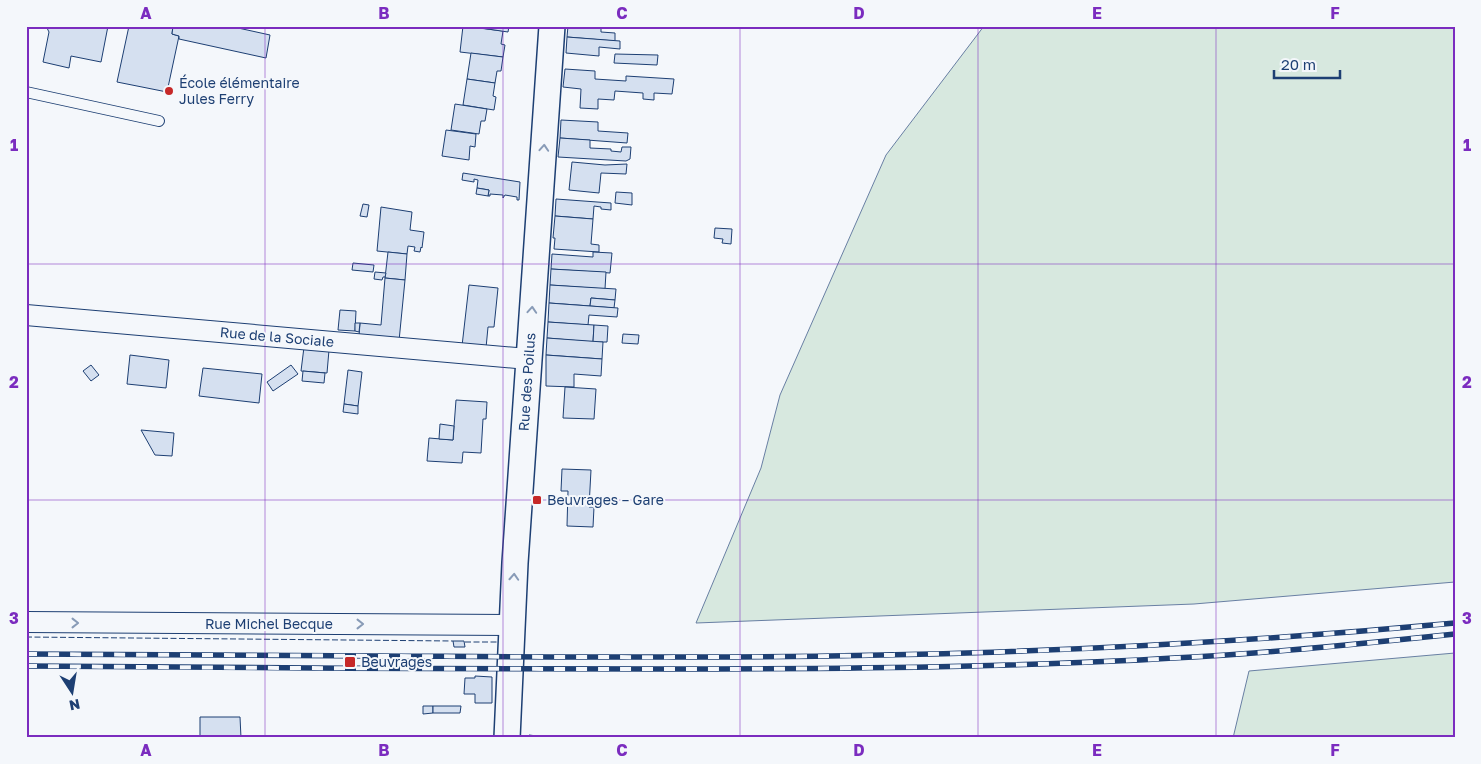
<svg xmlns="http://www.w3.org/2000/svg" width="1481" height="764" viewBox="0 0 1481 764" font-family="'Golos Text',sans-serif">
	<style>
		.green { fill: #d7e8df; stroke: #687fa3 }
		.building { fill: #d5e0f0; stroke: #1d3f73 }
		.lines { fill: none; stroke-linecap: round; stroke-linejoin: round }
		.service-casing { stroke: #1d3f73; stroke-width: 12 }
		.minor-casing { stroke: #1d3f73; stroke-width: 22 }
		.tertiary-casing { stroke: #1d3f73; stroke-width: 28 }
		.service { stroke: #f4f7fb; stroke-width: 10 }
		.minor { stroke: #f4f7fb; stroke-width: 20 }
		.tertiary { stroke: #f4f7fb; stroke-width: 25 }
		.rail-casing { stroke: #1d3f73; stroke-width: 5.5 }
		.rail { stroke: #f4f7fb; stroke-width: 4; stroke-dasharray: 11; stroke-linecap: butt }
		.fence { stroke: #1d3f73; stroke-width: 1; stroke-dasharray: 6 2.5; stroke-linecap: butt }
		.oneway { stroke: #889bb7 }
		.grid { fill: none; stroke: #7b2cbf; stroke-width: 1; stroke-opacity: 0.55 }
		.poi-dot { fill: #c62828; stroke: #f4f7fb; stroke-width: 2 }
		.labels { text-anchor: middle; stroke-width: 4; stroke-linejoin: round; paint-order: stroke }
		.poi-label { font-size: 14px; fill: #1d3f73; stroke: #f4f7fb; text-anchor: start }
		.street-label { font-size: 14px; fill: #1d3f73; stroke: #f4f7fb }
		.neatline { fill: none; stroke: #7b2cbf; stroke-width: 2 }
		.grid-label { font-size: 16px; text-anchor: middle; font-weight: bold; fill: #7b2cbf }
	</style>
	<rect width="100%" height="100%" fill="#f4f7fb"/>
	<g class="green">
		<polygon points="984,26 1455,26 1455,582 1194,604 696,623 761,468 780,395 886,155"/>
		<polygon points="1455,653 1455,738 1233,738 1249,671"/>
	</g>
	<g class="building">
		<polygon points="46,26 108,26 101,62 71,56 69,68 43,62 49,32"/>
		<polygon points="129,26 173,26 172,34 179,36 167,92 117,82"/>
		<polygon points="173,26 229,26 270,35 266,58 179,39 179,36 172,34"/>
		<polygon points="463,26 503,31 501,44 505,45 503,57 460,52"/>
		<polygon points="481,26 509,26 508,32 481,28"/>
		<polygon points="568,26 601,26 601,32 615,33 615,41 567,37"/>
		<polygon points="567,37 620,41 620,49 599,47 599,56 566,53"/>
		<polygon points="471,53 503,57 501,71 497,71 495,83 467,79"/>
		<polygon points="615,54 658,55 657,65 614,63"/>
		<polygon points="565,69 595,71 595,79 626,81 626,76 674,79 672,94 654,93 654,100 643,99 643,93 615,91 614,100 598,99 598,109 580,108 581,89 563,87"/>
		<polygon points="467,79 495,83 493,96 496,97 494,110 463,105"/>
		<polygon points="455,104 487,109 485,121 481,121 479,134 451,130"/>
		<polygon points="561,120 598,122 598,131 628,133 627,143 560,138"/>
		<polygon points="446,130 476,134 475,147 470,146 469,160 442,156"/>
		<polygon points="560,138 590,140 590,148 611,149 611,151 621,152 622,147 631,147 630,159 626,161 558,157"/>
		<polygon points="572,162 605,165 627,164 626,174 601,173 599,193 569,190"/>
		<polygon points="463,173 520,182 519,200 517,200 517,197 505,195 503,198 503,195 490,194 490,196 488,196 489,190 477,188 478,180 474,179 474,182 462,180"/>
		<polygon points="477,188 489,190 488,196 476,194"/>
		<polygon points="616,192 632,193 632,205 615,203"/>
		<polygon points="556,199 611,203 611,210 601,209 601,207 594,206 593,219 555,216"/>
		<polygon points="363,204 369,205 367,217 360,216"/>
		<polygon points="381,207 412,212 410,230 424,232 422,248 421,247 420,252 414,251 415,247 408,246 407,254 377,251"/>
		<polygon points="555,216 593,219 591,244 599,245 599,252 554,249 555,238 553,238"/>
		<polygon points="715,228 732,229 731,244 722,243 723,239 714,238"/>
		<polygon points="388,252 407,254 405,280 385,278"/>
		<polygon points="593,252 612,253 610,273 551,269 552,254 593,257"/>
		<polygon points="353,263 374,265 373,272 352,270"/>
		<polygon points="551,269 606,272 605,289 550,285"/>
		<polygon points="375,272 386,273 385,277 383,277 382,280 374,279"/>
		<polygon points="385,278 405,280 399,341 359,337 360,323 381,325"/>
		<polygon points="469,285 498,288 494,327 488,327 486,348 462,346"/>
		<polygon points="550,285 616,289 615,300 591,298 590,306 549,303"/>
		<polygon points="591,298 615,300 614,308 590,306"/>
		<polygon points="549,303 618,308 617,317 589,315 588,325 548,322"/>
		<polygon points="340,310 356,311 355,331 338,330"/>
		<polygon points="548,322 594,325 593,342 547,338"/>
		<polygon points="355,323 360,323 359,332 355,331"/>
		<polygon points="594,325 608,326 607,342 593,342"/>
		<polygon points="623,334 639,335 638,344 622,343"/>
		<polygon points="547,338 603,342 602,359 546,355"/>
		<polygon points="304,347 329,350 327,373 301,371"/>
		<polygon points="130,355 169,360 166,388 127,384"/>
		<polygon points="546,355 602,359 601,376 574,374 574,387 546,386"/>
		<polygon points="91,365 99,375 91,381 83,371"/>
		<polygon points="291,365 298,374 273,391 267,382"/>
		<polygon points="203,368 262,374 259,403 199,396"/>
		<polygon points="348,370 362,372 358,406 344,404"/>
		<polygon points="303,371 325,373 324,383 302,381"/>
		<polygon points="565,387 596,389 594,419 563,418"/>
		<polygon points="456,400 487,402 486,419 483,419 481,453 463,452 462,463 427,461 429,438 453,440"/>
		<polygon points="344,404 358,406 358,414 343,412"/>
		<polygon points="440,424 454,426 453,440 439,439"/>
		<polygon points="141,430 174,433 172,456 155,455"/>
		<polygon points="562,469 591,470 589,507 594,507 593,527 567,526 568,491 561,491"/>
		<polygon points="453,641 464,641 465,647 454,647"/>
		<polygon points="475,676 492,677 492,703 475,703 475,694 464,694 465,678 475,678"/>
		<polygon points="423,706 433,706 433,713 423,714"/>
		<polygon points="433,706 461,706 460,713 433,713"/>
		<polygon points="200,717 240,717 241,738 200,738"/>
		<polygon points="529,735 553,738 529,738"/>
	</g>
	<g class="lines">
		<defs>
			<polyline id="service" points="26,92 159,121"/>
			<g id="minor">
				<polyline points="26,315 528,359"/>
				<polyline points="26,622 512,625"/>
			</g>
			<polyline id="tertiary" points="507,738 515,563 552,26"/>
		</defs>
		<use href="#service" class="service-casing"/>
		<use href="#minor" class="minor-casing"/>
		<use href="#tertiary" class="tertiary-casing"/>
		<use href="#service" class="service"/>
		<use href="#minor" class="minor"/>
		<use href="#tertiary" class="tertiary"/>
		<defs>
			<g id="rail">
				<path d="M26 654C144 655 261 655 378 656 575 657 771 659 967 653 1130 648 1293 638 1455 623"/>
				<path d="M26 666C239 668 453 669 666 669 862 669 1059 667 1254 653 1321 648 1388 641 1455 634"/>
			</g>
		</defs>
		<use href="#rail" class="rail-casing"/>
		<use href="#rail" class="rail"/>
		<g class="fence">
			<polyline points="26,637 453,641"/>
			<polyline points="465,642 499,642"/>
		</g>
	</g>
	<defs><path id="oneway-chevron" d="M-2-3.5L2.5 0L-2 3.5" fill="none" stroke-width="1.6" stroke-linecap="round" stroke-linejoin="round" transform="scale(1.25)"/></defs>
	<g class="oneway">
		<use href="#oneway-chevron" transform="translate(544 148) rotate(-86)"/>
		<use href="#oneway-chevron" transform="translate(532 310) rotate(-86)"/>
		<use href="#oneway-chevron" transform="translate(514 577) rotate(-87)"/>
		<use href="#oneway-chevron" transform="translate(75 623)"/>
		<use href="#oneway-chevron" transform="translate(360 624)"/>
	</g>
	<path class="grid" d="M265 26V738M503 26V738M740 26V738M978 26V738M1216 26V738M26 264H1455M26 500H1455"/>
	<g class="poi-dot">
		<circle cx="169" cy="91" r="5"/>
		<rect x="532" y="495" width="10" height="10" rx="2.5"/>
		<rect x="344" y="656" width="12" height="12" rx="2.5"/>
	</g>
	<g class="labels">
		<g class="poi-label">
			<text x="179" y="88">École élémentaire<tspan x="179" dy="16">Jules Ferry</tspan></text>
			<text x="547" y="505">Beuvrages – Gare</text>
			<text x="361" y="667">Beuvrages</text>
		</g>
		<g class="street-label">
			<text transform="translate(277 337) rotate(5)" y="5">Rue de la Sociale</text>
			<text transform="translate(527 382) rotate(-86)" y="5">Rue des Poilus</text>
			<text x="269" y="629">Rue Michel Becque</text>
		</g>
	</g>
	<rect width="1481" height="764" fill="none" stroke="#f4f7fb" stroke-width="55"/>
	<g transform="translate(72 692) rotate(168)" stroke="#f4f7fb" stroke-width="4" paint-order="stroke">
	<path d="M0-4L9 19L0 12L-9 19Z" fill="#1d3f73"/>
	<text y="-8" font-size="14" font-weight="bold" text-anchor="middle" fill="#1d3f73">N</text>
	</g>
	<path d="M1274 70v8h66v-8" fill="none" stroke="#1d3f73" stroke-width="2.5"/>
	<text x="1281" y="70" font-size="15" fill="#1d3f73" stroke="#f4f7fb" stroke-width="4" paint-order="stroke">20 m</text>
	<rect x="28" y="28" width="1426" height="708" class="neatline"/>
	<g class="grid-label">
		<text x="146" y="19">A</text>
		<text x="384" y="19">B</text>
		<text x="622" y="19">C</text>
		<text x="859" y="19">D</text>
		<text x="1097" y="19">E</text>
		<text x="1335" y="19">F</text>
		<text x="14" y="151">1</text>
		<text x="1467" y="151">1</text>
		<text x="14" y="388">2</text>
		<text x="1467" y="388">2</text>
		<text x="14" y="624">3</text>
		<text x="1467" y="624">3</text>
		<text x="146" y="756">A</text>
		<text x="384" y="756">B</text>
		<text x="622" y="756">C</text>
		<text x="859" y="756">D</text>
		<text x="1097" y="756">E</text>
		<text x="1335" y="756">F</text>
	</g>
</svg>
